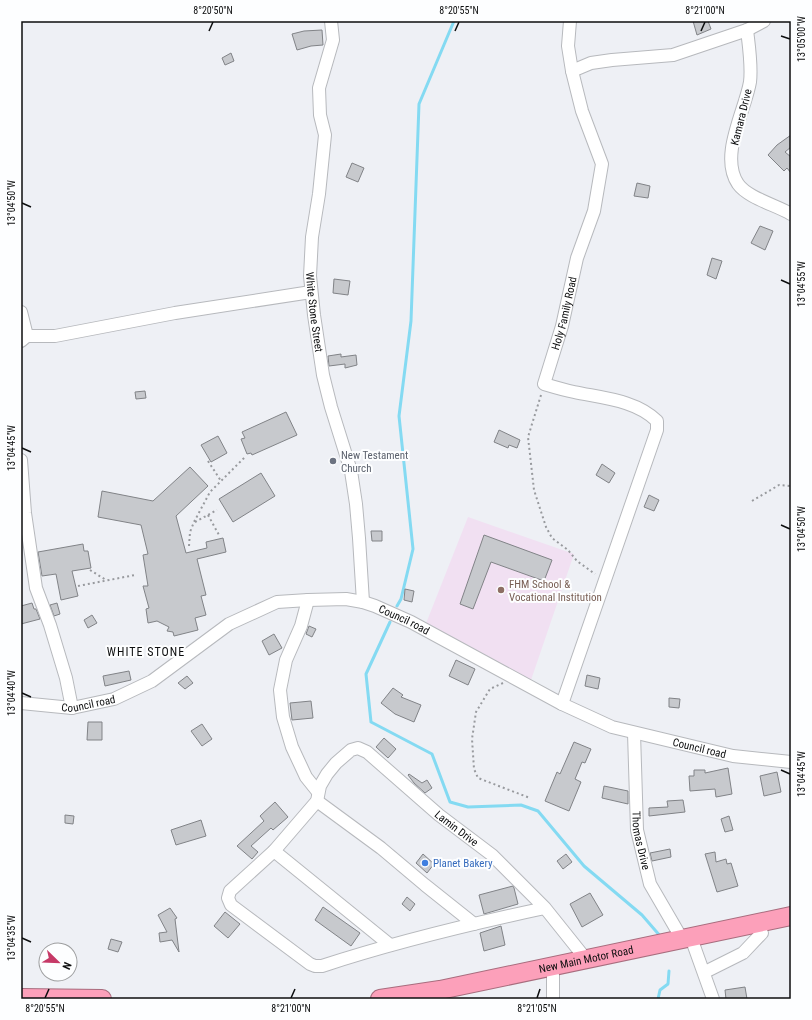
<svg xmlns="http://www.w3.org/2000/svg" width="812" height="1020" viewBox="0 0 812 1020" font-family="'Roboto Condensed',sans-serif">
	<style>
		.education { fill: #f1e0f2 }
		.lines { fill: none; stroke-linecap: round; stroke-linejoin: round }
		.stream { stroke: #84daf2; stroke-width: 3 }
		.building { fill: #c7c9cd; stroke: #818387 }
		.minor-casing { stroke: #b7b9bd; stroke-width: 14 }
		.highway-casing { stroke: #a86d7e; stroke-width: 20 }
		.path { stroke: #989a9e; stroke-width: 2; stroke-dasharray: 2 3; stroke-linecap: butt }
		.minor { stroke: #fff; stroke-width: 12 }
		.highway { stroke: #fca0ba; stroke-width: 18 }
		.ticks { fill: none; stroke: #0c0d0e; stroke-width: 1.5 }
		.worship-dot { fill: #6b7280; stroke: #fdfeff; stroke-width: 1.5 }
		.education-dot { fill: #8d6e63; stroke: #fdfeff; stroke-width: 1.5 }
		.shop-dot { fill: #3f7fe0; stroke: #fdfeff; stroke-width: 1.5 }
		.labels { text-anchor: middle; stroke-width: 4; stroke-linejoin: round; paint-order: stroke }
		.street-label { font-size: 11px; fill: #0c0d0e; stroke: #fdfeff }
		.worship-label { font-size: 11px; fill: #5b616d; stroke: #fdfeff; text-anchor: start }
		.education-label { font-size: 11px; fill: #785e54; stroke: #fdfeff; text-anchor: start }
		.shop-label { font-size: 11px; fill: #366cbe; stroke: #fdfeff; text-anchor: start }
		.neighbourhood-label { font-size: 12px; letter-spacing: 1px; fill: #0c0d0e; stroke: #fdfeff }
		.neatline { fill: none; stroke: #0c0d0e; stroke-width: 1.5 }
		.ticks-label { font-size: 10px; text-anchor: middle; fill: #0c0d0e }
	</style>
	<rect width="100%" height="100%" fill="#eef0f5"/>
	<polygon class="education" points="468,517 574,554 530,683 425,626"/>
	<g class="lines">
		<g class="stream">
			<polyline points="397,606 401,599 413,549 399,416 411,321 419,104 454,21"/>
			<polyline points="390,622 366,674 371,722 432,754 450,802 468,807 521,805 538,811 584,866 642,915 661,937"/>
			<polyline points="658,999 660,990 668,984 669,971"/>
		</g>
	</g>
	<g class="building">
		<polygon points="693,21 708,21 711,29 697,35"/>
		<polygon points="322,30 323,45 311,46 297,50 292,34 304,31"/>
		<polygon points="231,53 234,61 225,65 222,58"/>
		<polygon points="791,135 791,147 785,152 791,157 791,173 787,168 784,171 768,155 777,145"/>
		<polygon points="352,163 364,168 358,182 346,177"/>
		<polygon points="637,183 650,186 648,198 634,196"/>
		<polygon points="760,226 773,231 765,250 751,243"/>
		<polygon points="712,258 722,261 716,279 707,275"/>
		<polygon points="334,279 350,281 348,295 333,293"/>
		<polygon points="341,354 341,357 356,355 357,365 345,368 345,364 329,366 328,356"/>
		<polygon points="145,391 146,398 136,399 135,392"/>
		<polygon points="286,412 297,435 252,455 251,453 247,454 241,439 245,438 242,432"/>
		<polygon points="499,430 520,440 517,448 509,445 508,448 494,442"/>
		<polygon points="218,436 227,453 211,462 201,445"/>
		<polygon points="602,464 615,473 609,483 596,475"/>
		<polygon points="190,467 208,486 176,516 186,553 207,548 206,542 223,538 226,552 197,559 206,595 201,596 206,615 195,618 198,630 174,636 173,632 167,631 169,627 157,621 148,623 146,609 149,608 143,586 148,586 143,555 148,554 141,525 98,517 102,491 153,501"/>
		<polygon points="261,473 275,496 233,522 219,499"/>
		<polygon points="649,495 659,500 654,511 644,507"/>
		<polygon points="371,531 382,531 382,541 372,541"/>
		<polygon points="484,535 552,560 544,581 491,562 473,609 460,604"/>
		<polygon points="83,544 84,551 88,551 91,568 72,571 78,596 61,600 56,574 42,576 38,552"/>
		<polygon points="405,589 414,591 412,602 404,600"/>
		<polygon points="32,603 34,609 36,609 40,619 21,624 21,606"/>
		<polygon points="57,603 60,614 54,616 50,605"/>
		<polygon points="92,615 97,623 88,628 84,620"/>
		<polygon points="309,626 316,629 312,637 306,634"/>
		<polygon points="274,634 282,648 269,655 262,641"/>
		<polygon points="456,660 475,669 468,685 449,676"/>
		<polygon points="129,671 131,680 105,686 103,676"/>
		<polygon points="587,675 600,678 598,689 585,686"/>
		<polygon points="187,676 193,683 185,689 178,683"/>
		<polygon points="393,688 403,695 401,697 421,705 414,722 395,714 381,703"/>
		<polygon points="669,698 680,699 679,708 669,707"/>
		<polygon points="311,701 313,718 292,720 290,703"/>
		<polygon points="88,722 102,722 102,740 87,740"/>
		<polygon points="202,724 212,739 202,746 191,731"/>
		<polygon points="384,738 396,749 388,758 376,747"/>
		<polygon points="574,742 591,749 585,763 582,762 575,779 581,782 569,811 545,801 557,772 560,774"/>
		<polygon points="728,768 732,794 716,797 715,789 690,791 689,776 694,776 694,770 705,770 705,773"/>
		<polygon points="777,772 781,792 764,796 760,776"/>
		<polygon points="409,774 422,783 427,780 432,788 425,793 414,783 408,775"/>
		<polygon points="604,786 628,791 628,804 602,798"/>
		<polygon points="683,800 685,812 649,816 649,808 668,807 667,801"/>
		<polygon points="275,802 288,817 273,830 271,828 251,846 258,852 252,859 237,846 264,821 260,816"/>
		<polygon points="65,815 74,816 73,824 65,823"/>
		<polygon points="729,816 733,830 725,832 721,819"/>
		<polygon points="201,820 206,836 176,845 171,830"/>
		<polygon points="670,849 671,857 652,861 650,853"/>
		<polygon points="715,852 716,862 726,859 727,864 731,863 738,886 717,892 705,854"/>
		<polygon points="423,854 434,864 427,873 416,863"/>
		<polygon points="566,854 572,862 563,869 557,861"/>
		<polygon points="513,886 514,888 518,904 484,914 479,895"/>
		<polygon points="590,893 603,915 582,927 570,904"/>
		<polygon points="407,897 415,904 410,911 402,904"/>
		<polygon points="323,907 360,933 351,946 315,920"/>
		<polygon points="170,908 177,918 175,919 179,952 172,940 160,942 159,933 167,932 158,915"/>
		<polygon points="225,912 240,924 228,938 214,926"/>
		<polygon points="501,926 505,945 484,951 480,933"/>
		<polygon points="111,939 122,942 118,952 108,949"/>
		<polygon points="745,987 747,999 726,999 725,990"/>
	</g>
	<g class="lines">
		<defs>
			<g id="minor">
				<path id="s1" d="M331 21 333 40 319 88 320 115 325 135 319 194 312 237 310 276 314 315 323 375 331 407 351 471 356 504 359 538 363 602"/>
				<path d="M747 30C749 47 752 66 750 82 745 111 719 156 738 184 748 198 776 205 791 214"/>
				<polyline points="572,71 591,63 612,60 673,55 747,30 764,21"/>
				<polyline points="21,312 27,336"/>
				<polyline points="21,341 27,336 55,336 175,313 311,292"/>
				<polyline points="21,460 25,513 36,588 50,625 66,678 72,708"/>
				<polyline points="308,600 301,626 286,660 280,690 283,717 292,747 306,777 318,792"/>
				<path id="s2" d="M21 703 72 708 114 699 152 681 229 624 277 602 308 600 346 599 363 602 375 606 411 622 562 704 612 727 733 756 791 762"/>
				<path id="s3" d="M562 704 657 430V421C636 400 602 398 574 392 564 390 554 387 544 384L562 326 577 258 594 211 602 164 582 111 572 71 568 46 570 21"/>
				<path id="s4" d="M634 733 637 830 650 884 682 939"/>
				<polyline points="317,801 381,848 425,885 474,924"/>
				<polyline points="274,851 390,945"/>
				<path id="s5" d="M545 908C470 924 395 942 322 966H315L310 964 231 905 228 898 230 891 274 851 317 801 320 786 327 774 336 763 351 750 358 748 367 752 439 815 492 855 545 908 585 958"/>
				<polyline points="694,946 713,999"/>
				<polyline points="705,972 743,953 762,933"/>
				<polyline points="553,999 553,975"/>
			</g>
			<g id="highway">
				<polyline points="21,998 102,999"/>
				<path id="s6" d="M380 999 440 990 791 916"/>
			</g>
		</defs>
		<use href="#minor" class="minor-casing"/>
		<use href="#highway" class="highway-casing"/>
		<g class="path">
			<polyline points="541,395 528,437 534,490 546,527 552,538 568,550 577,561 595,574"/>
			<polyline points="208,461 221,481"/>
			<polyline points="752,501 779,485 791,486"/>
			<polyline points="208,515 219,535"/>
			<polyline points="195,522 217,510"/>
			<polyline points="189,546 190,532 194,522 210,492 245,457"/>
			<polyline points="90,570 106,580"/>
			<polyline points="78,586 135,575"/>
			<polyline points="503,683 490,689 476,712 472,739 474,769 478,778 530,798"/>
		</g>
		<use href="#minor" class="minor"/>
		<use href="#highway" class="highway"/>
	</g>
	<path class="ticks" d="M209 31 213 22M455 31 459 22M701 31 705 22M781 36 790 39M22 203 31 207M781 280 790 284M22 448 31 452M781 525 790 529M22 693 31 697M781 770 790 774M22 938 31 942M45 998 49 989M291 998 295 989M537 998 540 989"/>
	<circle class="worship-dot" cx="333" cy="461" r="4"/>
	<circle class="education-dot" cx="501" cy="590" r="4"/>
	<circle class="shop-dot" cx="425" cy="863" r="4"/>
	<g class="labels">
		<g class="street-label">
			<text transform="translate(741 117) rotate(-76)" y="4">Kamara Drive</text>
			<text dy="4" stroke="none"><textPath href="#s1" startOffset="295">White Stone Street</textPath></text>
			<text dy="4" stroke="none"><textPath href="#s3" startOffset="493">Holy Family Road</textPath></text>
			<text dy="4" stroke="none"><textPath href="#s2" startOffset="416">Council road</textPath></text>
			<text dy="4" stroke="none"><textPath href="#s2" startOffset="68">Council road</textPath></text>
			<text dy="4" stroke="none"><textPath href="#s2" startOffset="740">Council road</textPath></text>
			<text dy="4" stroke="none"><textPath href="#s5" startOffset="680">Lamin Drive</textPath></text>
			<text dy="4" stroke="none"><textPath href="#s4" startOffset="108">Thomas Drive</textPath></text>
			<text dy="4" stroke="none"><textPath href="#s6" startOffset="210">New Main Motor Road</textPath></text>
		</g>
		<g class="worship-label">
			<text x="341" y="459">New Testament<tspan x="341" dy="13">Church</tspan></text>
		</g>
		<g class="education-label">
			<text x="509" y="588">FHM School &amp;<tspan x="509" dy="13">Vocational Institution</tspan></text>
		</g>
		<g class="shop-label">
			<text x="433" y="867">Planet Bakery</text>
		</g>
		<g class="neighbourhood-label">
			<text x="146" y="656">WHITE STONE</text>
		</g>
	</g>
	<rect width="812" height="1020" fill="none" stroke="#fdfeff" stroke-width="44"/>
	<g transform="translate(58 962) rotate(113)"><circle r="19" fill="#fdfeff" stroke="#9d9e9f"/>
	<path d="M0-3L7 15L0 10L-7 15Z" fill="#c63967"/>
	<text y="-6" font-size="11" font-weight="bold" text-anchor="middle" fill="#0c0d0e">N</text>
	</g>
	<rect x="22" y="22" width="768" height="976" class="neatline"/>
	<g class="ticks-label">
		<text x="213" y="14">8°20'50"N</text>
		<text x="459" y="14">8°20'55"N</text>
		<text x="705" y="14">8°21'00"N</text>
		<text transform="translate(801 39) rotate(-90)" y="4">13°05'00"W</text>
		<text transform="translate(11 203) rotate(-90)" y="4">13°04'50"W</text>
		<text transform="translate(801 284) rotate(-90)" y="4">13°04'55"W</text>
		<text transform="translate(11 448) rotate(-90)" y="4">13°04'45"W</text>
		<text transform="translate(801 529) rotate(-90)" y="4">13°04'50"W</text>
		<text transform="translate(11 693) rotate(-90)" y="4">13°04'40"W</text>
		<text transform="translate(801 774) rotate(-90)" y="4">13°04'45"W</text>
		<text transform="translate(11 938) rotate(-90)" y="4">13°04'35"W</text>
		<text x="45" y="1012">8°20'55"N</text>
		<text x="291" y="1012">8°21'00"N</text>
		<text x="537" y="1012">8°21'05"N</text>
	</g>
</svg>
